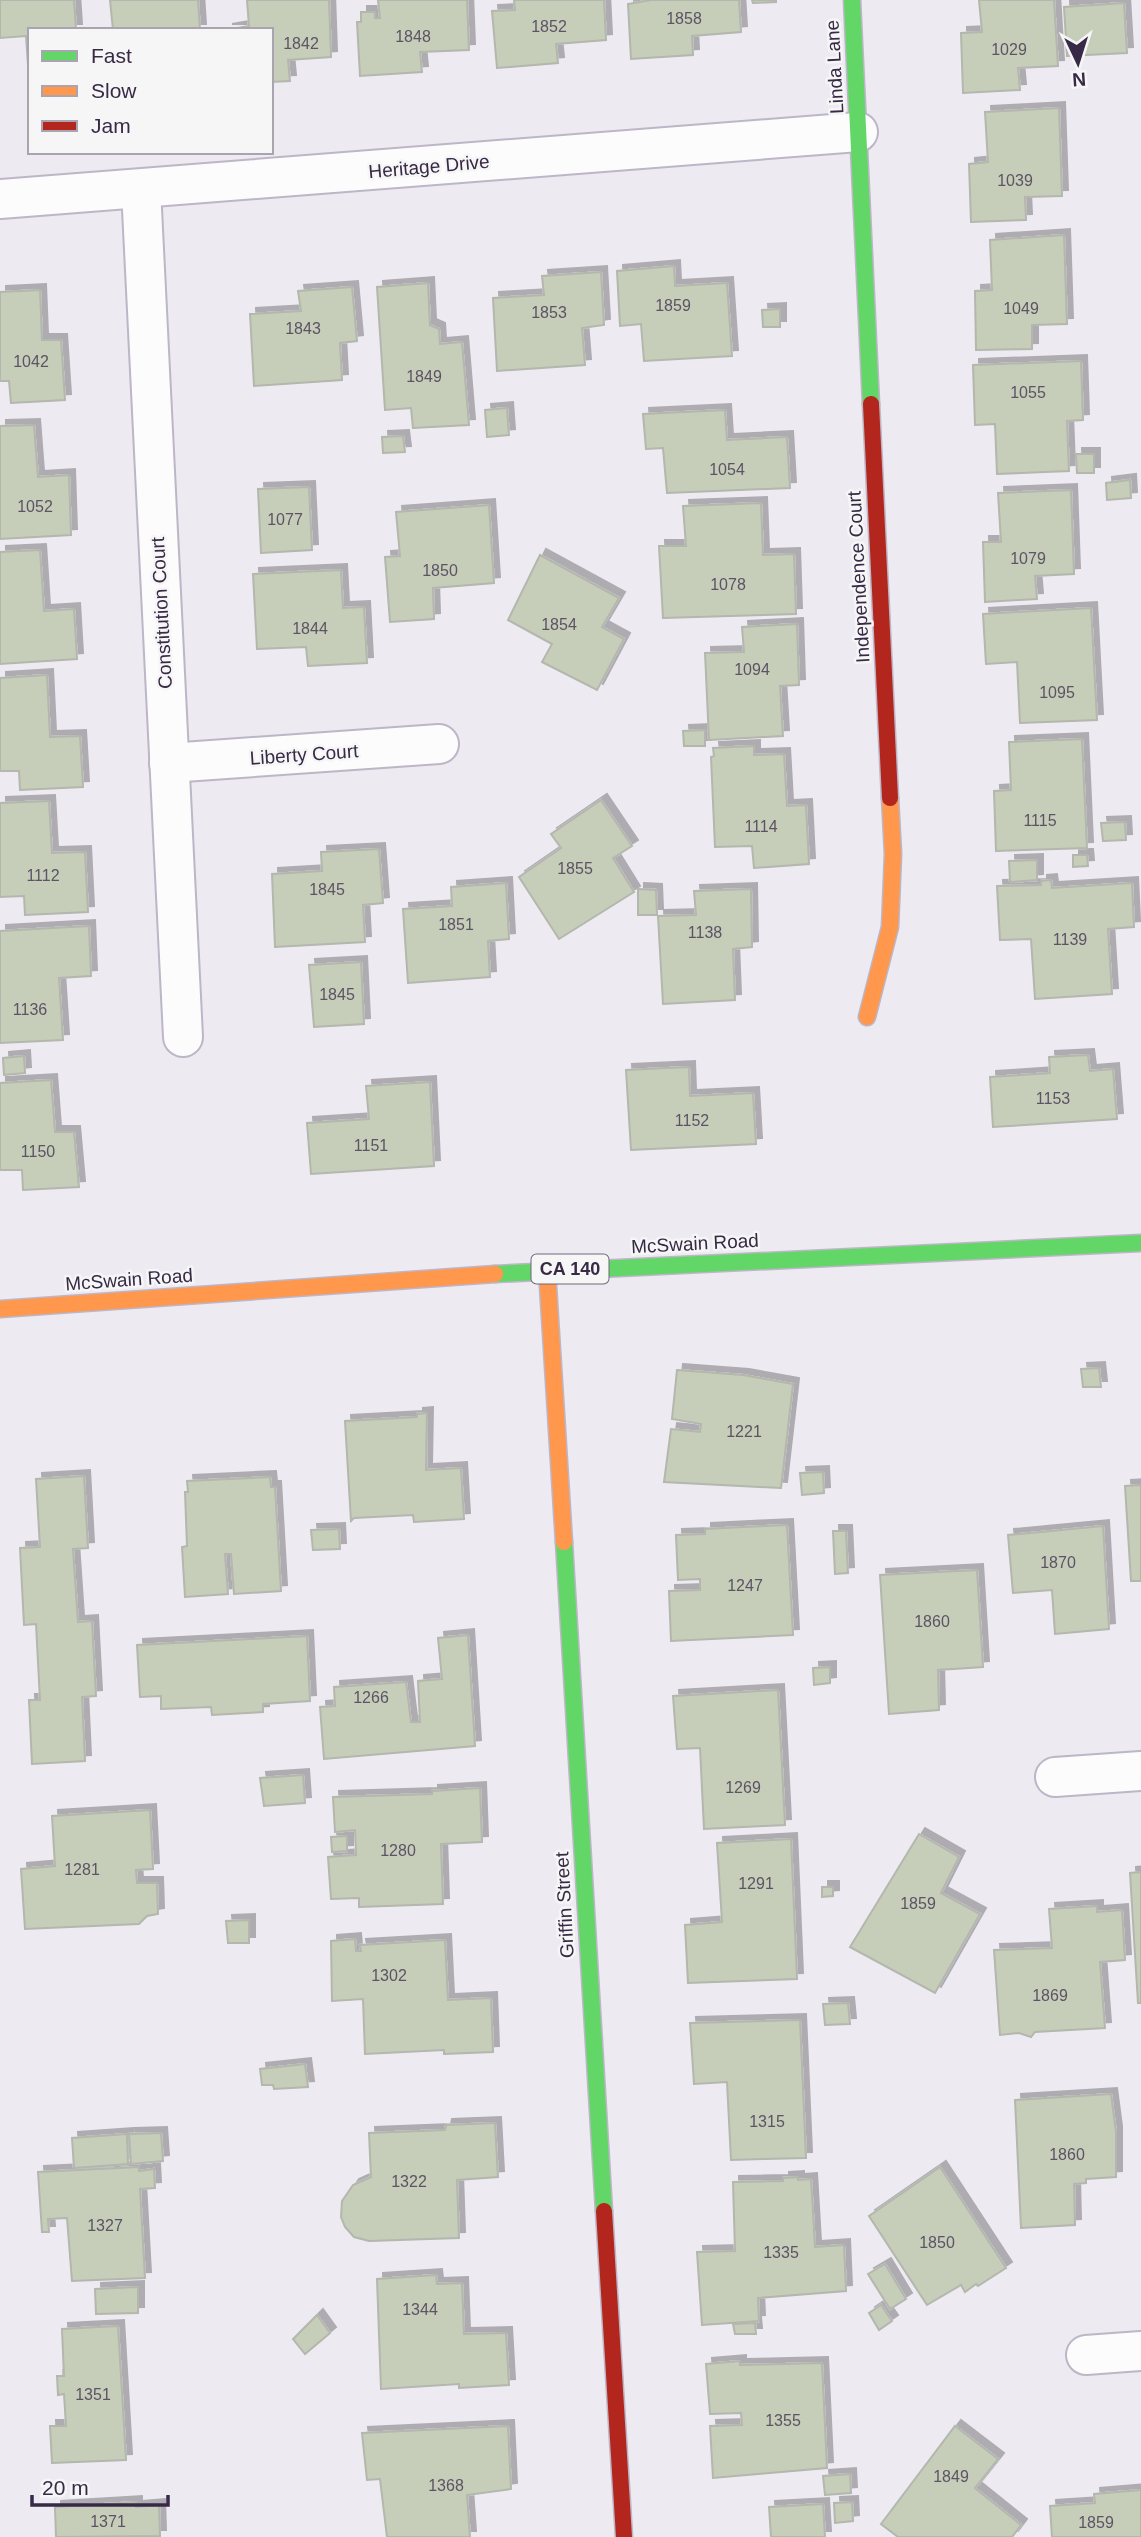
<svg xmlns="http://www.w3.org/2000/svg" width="1141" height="2537" viewBox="0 0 1141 2537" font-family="Arial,sans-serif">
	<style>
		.building { fill: #c6ceba; stroke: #b3b7ad; stroke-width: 2; filter: url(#shadow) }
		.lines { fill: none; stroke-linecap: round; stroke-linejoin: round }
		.street-casing { stroke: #bdb6c6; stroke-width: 42 }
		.fast-casing { stroke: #bdb6c6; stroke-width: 19 }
		.slow-casing { stroke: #bdb6c6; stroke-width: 19 }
		.jam-casing { stroke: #bdb6c6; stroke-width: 19 }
		.street { stroke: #fcfcfd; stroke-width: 38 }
		.fast { stroke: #63d668; stroke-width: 16 }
		.slow { stroke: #ff974d; stroke-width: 16 }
		.jam { stroke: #b3261e; stroke-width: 16 }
		.labels { text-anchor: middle; stroke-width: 5; stroke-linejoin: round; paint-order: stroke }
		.number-label { font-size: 16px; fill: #5c5364 }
		.shield { fill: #f6f6f6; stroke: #71677c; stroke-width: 2 }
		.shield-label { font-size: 18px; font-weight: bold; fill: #382a47 }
		.street-label { font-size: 19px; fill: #382a47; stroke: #f6f6f6 }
	</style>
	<defs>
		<filter id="shadow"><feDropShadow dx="6" dy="-6" stdDeviation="0" flood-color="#0004"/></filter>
	</defs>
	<rect width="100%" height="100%" fill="#edeaf2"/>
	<g class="building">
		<polygon points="0,0 74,0 76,30 30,30 30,94 26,36 0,38"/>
		<polygon points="110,0 198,0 200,30 113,30"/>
		<polygon points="247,0 329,0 331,57 288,60 290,81 271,82 271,30 226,30 249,26"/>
		<polygon points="378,0 467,0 469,50 420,52 422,72 360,76 357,22 361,22 361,12 375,12 375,18 380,18"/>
		<polygon points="514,0 604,0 606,40 556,44 558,63 497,68 492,11 515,10"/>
		<polygon points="651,0 739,0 741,32 692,36 693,55 631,59 628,4"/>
		<polygon points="752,0 776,0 776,2 753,3"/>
		<polygon points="979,0 1054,0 1058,66 1018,68 1020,90 963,93 961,33 982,32"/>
		<polygon points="1124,3 1127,53 1067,56 1064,7"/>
		<polygon points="1059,108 1062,196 1025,197 1026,220 971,222 969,164 988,162 985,112"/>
		<polygon points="1064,235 1067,324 1032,325 1032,349 976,350 975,291 992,290 990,240"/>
		<polygon points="674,266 675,286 727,283 732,356 644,361 641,324 620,326 617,271"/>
		<polygon points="601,272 604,325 582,328 585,365 497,371 493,298 544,295 542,276"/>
		<polygon points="428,283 430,325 439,329 440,344 462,342 469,425 413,428 411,408 385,410 377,287"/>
		<polygon points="352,287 357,341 340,343 342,380 254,386 250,314 301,311 298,291"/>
		<polygon points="40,290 42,340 61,340 65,400 11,403 9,381 0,381 0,292"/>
		<polygon points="780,309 780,327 763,327 762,310"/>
		<polygon points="1081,361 1083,420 1067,421 1069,471 997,474 995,424 975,425 973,365"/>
		<polygon points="507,408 509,435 487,437 485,410"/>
		<polygon points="725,410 727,440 787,437 790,488 667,493 663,448 646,449 643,414"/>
		<polygon points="34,425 38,477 69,475 71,535 0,539 0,426"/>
		<polygon points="403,436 405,452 383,453 382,437"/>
		<polygon points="1076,454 1094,454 1094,473 1077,473"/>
		<polygon points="1130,480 1131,498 1107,500 1106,483"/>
		<polygon points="309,487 312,550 261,553 258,489"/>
		<polygon points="1071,490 1074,574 1035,576 1037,599 985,602 983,542 1001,542 998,493"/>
		<polygon points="761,503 763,555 794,554 796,614 663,618 659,546 686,546 683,506"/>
		<polygon points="489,505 494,583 433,588 434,619 390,622 385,557 400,556 396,512"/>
		<polygon points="40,550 44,611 74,609 77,659 0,664 0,552"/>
		<polygon points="540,555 619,598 602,627 624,639 597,690 542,662 552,644 508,620"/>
		<polygon points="341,570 343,608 364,607 367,663 308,666 306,647 257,649 253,574"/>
		<polygon points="1091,608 1097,720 1020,723 1017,662 986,664 983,614"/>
		<polygon points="797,624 799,685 780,686 783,736 709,740 705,653 744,652 742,627"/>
		<polygon points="47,675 50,737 80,736 83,787 20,790 19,771 0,771 0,678"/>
		<polygon points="705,730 705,746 684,746 683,731"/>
		<polygon points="1082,739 1087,848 996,851 994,791 1011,790 1009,742"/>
		<polygon points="754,746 754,755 784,754 787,806 806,805 809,864 754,868 752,846 715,847 711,757 714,756 713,748"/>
		<polygon points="601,800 632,846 613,858 634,892 559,939 519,877 561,848 551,834"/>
		<polygon points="49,801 52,853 85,852 88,912 25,915 24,896 0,897 0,803"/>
		<polygon points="1125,822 1126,840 1103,841 1101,823"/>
		<polygon points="379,849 383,903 363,905 365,942 275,947 272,874 322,871 321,852"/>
		<polygon points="1073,855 1087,855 1088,866 1073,867"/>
		<polygon points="1037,860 1037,880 1010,882 1009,861"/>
		<polygon points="1051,880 1052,888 1132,883 1134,927 1108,929 1112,994 1035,999 1031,939 1000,940 997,886 1041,885 1041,881"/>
		<polygon points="506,883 509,939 488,941 490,977 408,983 403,909 452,906 451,887"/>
		<polygon points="638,889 656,890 657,915 638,915"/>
		<polygon points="751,889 752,947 733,949 735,1000 663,1004 658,916 696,915 694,891"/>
		<polygon points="89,926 91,976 59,978 63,1040 0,1043 0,931"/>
		<polygon points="361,962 364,1024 314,1027 309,965"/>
		<polygon points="1088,1055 1090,1071 1113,1069 1117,1119 993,1127 990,1077 1050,1073 1049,1057"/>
		<polygon points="24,1056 25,1073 4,1075 3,1058"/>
		<polygon points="689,1067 690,1096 753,1093 756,1144 631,1150 626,1070"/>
		<polygon points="51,1080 55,1132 74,1132 79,1187 23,1190 22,1170 0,1170 0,1083"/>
		<polygon points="430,1082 434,1166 311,1174 307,1123 369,1119 366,1086"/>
		<polygon points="1099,1368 1101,1387 1083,1387 1081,1369"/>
		<polygon points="677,1370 743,1375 793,1384 781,1488 664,1482 671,1429 700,1432 701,1424 672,1419"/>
		<polygon points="427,1413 426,1470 461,1468 464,1519 414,1522 413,1515 354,1518 351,1521 345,1421 417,1417 417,1414"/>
		<polygon points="823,1472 824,1493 802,1495 800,1473"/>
		<polygon points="84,1476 88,1548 73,1549 78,1622 92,1621 96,1696 82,1697 85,1761 32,1764 29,1700 40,1700 36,1624 24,1625 20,1548 40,1547 36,1479"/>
		<polygon points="270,1477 271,1487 275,1487 281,1591 234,1594 231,1554 225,1554 228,1594 185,1597 182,1547 187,1546 185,1492 188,1492 187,1481"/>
		<polygon points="1141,1485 1141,1581 1131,1581 1125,1486"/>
		<polygon points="787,1525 793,1635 671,1641 669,1591 700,1590 700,1579 678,1580 676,1535 705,1534 705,1529"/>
		<polygon points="1103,1526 1109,1629 1055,1634 1052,1590 1013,1593 1008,1535"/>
		<polygon points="339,1529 340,1549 313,1550 311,1530"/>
		<polygon points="833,1531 846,1531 848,1573 835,1574"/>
		<polygon points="977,1570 983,1667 938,1670 939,1710 889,1714 880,1575"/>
		<polygon points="468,1635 475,1746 324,1759 320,1707 335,1706 334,1687 406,1682 411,1722 420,1722 418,1681 442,1679 438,1638"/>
		<polygon points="307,1636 310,1701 263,1704 263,1712 212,1715 211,1707 161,1709 161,1696 140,1697 137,1645"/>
		<polygon points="830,1667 830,1683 814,1685 813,1668"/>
		<polygon points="778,1690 785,1825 704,1829 700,1748 677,1749 673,1696"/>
		<polygon points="303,1775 305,1803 264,1806 260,1778"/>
		<polygon points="480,1788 482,1842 441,1844 443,1904 359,1907 359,1898 331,1899 328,1857 356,1855 355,1830 335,1832 333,1797 432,1794 432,1791"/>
		<polygon points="150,1810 153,1869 136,1870 137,1883 157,1883 158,1914 147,1916 139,1924 25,1929 21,1869 55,1866 52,1816"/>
		<polygon points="919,1834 959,1857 941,1893 980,1914 935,1993 850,1947"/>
		<polygon points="347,1836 347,1851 332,1852 331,1837"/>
		<polygon points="791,1839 797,1979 688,1983 685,1925 722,1922 717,1843"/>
		<polygon points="1141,1872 1141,2003 1138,2003 1130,1873"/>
		<polygon points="822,1887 833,1887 833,1896 822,1897"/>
		<polygon points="1097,1906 1097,1912 1122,1910 1125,1960 1100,1962 1105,2028 1035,2032 1031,2037 1019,2033 1000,2035 994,1950 1052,1948 1049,1909"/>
		<polygon points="249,1920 249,1943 228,1943 226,1921"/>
		<polygon points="355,1939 356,1951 361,1951 360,1945 445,1940 448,2000 491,1998 493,2052 444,2054 444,2050 365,2054 363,1999 332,2001 331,1941"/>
		<polygon points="848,2003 850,2024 825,2025 823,2004"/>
		<polygon points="800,2020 806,2158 731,2160 727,2082 694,2084 690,2023"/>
		<polygon points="305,2064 308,2087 274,2089 273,2085 262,2085 260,2069"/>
		<polygon points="1111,2094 1116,2132 1116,2177 1086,2179 1086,2183 1074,2184 1075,2225 1021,2228 1015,2100"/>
		<polygon points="495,2123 498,2177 457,2180 459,2238 369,2241 354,2237 345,2227 341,2217 342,2201 353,2185 371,2177 369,2133 445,2130 446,2125"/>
		<polygon points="161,2133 163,2161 131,2164 129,2134"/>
		<polygon points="127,2134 128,2164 74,2168 72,2138"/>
		<polygon points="139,2167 139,2171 154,2169 155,2188 140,2189 145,2278 72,2281 67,2218 48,2219 49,2232 42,2232 38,2172"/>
		<polygon points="940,2167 1006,2268 978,2286 976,2284 965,2292 961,2285 927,2305 869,2216"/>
		<polygon points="798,2177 798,2180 811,2179 815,2247 844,2245 846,2291 758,2298 759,2321 702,2325 697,2252 735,2251 733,2182 783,2181 783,2178"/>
		<polygon points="885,2264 906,2299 890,2309 868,2274"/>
		<polygon points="436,2275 437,2284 462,2283 464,2334 506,2333 509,2385 459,2388 459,2384 381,2389 377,2279"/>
		<polygon points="138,2287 138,2313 96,2314 95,2289"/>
		<polygon points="881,2305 892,2321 879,2330 869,2313"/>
		<polygon points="317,2315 330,2333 305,2354 293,2339"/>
		<polygon points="755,2323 756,2334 735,2334 733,2324"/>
		<polygon points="118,2326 126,2460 52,2463 50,2426 66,2426 64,2394 58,2395 57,2376 64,2376 62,2329"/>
		<polygon points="740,2361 740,2365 822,2363 827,2468 713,2478 710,2426 742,2425 741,2413 710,2414 706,2364"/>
		<polygon points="508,2426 511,2489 467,2495 470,2537 387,2537 380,2479 367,2480 362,2433"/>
		<polygon points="955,2426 998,2459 975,2488 1021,2525 1012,2537 898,2537 881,2524"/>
		<polygon points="850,2474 851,2493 825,2495 823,2476"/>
		<polygon points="1141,2490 1141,2537 1052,2537 1050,2506 1095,2503 1094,2494"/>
		<polygon points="136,2502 136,2507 159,2505 160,2536 56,2537 55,2507"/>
		<polygon points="852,2502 853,2521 835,2523 834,2503"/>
		<polygon points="823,2504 825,2537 771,2537 769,2507"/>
	</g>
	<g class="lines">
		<defs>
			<g id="street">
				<polyline points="141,189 183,1037"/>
				<polyline points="0,199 858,132"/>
				<polyline points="169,763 439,744"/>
				<polyline points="1055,1777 1141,1771"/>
				<polyline points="1086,2355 1141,2351"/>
			</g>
			<g id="fast">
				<polyline points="852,0 871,404"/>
				<polyline points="495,1274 1141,1243"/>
				<polyline points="564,1542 604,2211"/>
			</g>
			<g id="slow">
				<polyline points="867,1017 890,927 893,854 890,798"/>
				<polyline points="547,1270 564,1542"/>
				<polyline points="0,1309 495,1274"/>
			</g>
			<g id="jam">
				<polyline points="871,404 890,798"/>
				<polyline points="604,2211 624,2537"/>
			</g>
		</defs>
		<use href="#street" class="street-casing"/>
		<use href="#fast" class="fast-casing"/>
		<use href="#slow" class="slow-casing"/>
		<use href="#jam" class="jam-casing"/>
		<use href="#street" class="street"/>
		<use href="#fast" class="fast"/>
		<use href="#slow" class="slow"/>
		<use href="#jam" class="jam"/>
	</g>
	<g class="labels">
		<g class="number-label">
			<text x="684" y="24">1858</text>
			<text x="549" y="32">1852</text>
			<text x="413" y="42">1848</text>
			<text x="301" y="49">1842</text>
			<text x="1009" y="55">1029</text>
			<text x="1015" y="186">1039</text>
			<text x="673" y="311">1859</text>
			<text x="1021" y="314">1049</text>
			<text x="549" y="318">1853</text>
			<text x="303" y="334">1843</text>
			<text x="31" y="367">1042</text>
			<text x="424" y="382">1849</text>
			<text x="1028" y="398">1055</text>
			<text x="727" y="475">1054</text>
			<text x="35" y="512">1052</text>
			<text x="285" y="525">1077</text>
			<text x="1028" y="564">1079</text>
			<text x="440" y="576">1850</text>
			<text x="728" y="590">1078</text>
			<text x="559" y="630">1854</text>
			<text x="310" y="634">1844</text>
			<text x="752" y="675">1094</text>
			<text x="1057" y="698">1095</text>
			<text x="1040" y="826">1115</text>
			<text x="761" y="832">1114</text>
			<text x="575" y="874">1855</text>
			<text x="43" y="881">1112</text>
			<text x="327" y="895">1845</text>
			<text x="456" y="930">1851</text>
			<text x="705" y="938">1138</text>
			<text x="1070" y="945">1139</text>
			<text x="337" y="1000">1845</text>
			<text x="30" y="1015">1136</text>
			<text x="1053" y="1104">1153</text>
			<text x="692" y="1126">1152</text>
			<text x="371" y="1151">1151</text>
			<text x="38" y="1157">1150</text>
			<text x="744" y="1437">1221</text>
			<text x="1058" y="1568">1870</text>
			<text x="745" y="1591">1247</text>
			<text x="932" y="1627">1860</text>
			<text x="371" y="1703">1266</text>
			<text x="743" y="1793">1269</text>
			<text x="398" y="1856">1280</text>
			<text x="82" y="1875">1281</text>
			<text x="756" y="1889">1291</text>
			<text x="918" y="1909">1859</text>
			<text x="389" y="1981">1302</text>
			<text x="1050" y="2001">1869</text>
			<text x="767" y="2127">1315</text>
			<text x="1067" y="2160">1860</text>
			<text x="409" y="2187">1322</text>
			<text x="105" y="2231">1327</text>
			<text x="937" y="2248">1850</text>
			<text x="781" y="2258">1335</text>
			<text x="420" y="2315">1344</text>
			<text x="93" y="2400">1351</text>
			<text x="783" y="2426">1355</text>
			<text x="951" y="2482">1849</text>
			<text x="446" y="2491">1368</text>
			<text x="108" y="2527">1371</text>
			<text x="1096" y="2528">1859</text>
		</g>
		<rect class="shield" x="531.5" y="1254.5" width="77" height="29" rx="5"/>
		<g class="shield-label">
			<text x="570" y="1275">CA 140</text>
		</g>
		<g class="street-label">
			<text transform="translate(834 67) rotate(-93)" y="7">Linda Lane</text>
			<text transform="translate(429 166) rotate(-5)" y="7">Heritage Drive</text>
			<text transform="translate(858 577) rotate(-93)" y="7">Independence Court</text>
			<text transform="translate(161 613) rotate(-93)" y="7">Constitution Court</text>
			<text transform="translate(304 754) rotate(-4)" y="7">Liberty Court</text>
			<text transform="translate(695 1243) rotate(-3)" y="7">McSwain Road</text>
			<text transform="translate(129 1279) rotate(-4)" y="7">McSwain Road</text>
			<text transform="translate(564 1905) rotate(-93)" y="7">Griffin Street</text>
		</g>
	</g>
	<rect x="28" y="28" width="245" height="126" fill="#f6f6f6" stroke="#aaa4b0" stroke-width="2"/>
	<rect x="42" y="51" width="35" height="10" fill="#63d668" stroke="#aaa4b0" stroke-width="2"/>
	<text x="91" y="63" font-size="21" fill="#382a47">Fast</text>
	<rect x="42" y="86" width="35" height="10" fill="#ff974d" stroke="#aaa4b0" stroke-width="2"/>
	<text x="91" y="98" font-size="21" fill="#382a47">Slow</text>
	<rect x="42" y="121" width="35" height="10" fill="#b3261e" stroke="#aaa4b0" stroke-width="2"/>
	<text x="91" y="133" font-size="21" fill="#382a47">Jam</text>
	<g transform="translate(1078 63) rotate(176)" stroke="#f6f6f6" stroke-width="5" paint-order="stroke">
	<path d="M0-5L12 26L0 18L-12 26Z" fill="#382a47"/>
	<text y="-10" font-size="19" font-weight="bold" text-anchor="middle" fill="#382a47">N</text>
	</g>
	<path d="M32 2495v10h136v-10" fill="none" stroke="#382a47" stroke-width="3.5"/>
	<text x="42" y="2495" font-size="21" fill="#382a47" stroke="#f6f6f6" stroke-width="5" paint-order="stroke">20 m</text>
</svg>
